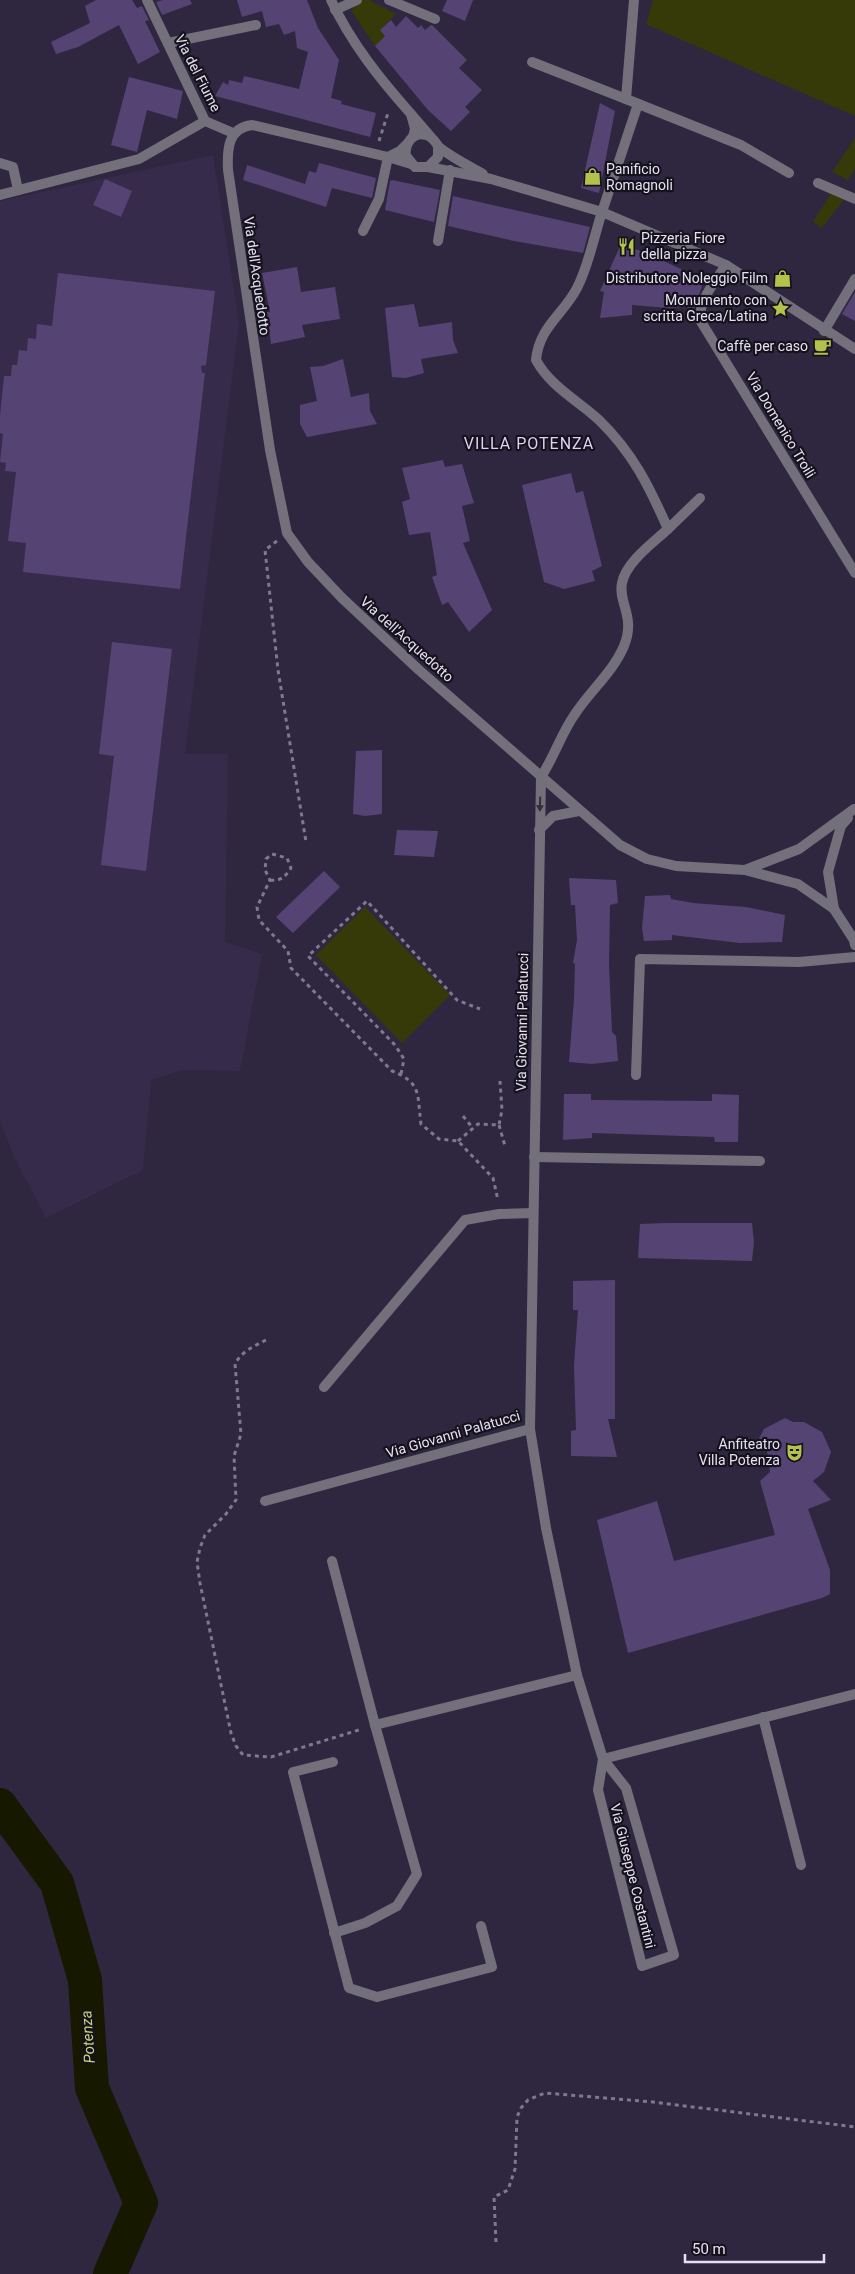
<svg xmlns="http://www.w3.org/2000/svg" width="855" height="2274" viewBox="0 0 855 2274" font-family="Roboto,sans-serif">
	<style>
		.built { fill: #362b4a }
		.green { fill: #353a08 }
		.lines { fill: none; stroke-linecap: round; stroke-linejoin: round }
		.river { stroke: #161900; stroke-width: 34 }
		.building { fill: #554374 }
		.path { stroke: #7f798d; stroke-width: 3; stroke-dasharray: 4 4; stroke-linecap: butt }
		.service { stroke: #73707c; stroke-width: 10 }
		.minor { stroke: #73707c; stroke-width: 10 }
		.tertiary { stroke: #73707c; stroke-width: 10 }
		.oneway { fill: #322e3a }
		.labels { text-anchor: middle; stroke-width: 4.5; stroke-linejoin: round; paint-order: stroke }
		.street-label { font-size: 14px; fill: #e5e1f1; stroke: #16121d }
		.poi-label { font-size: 14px; fill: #e5e1f1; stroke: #16121d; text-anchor: end }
		.water-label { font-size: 15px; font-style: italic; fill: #c8d57f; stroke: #16121d }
		.quarter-label { font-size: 16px; letter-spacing: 1px; fill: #dcd2f2; stroke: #16121d }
	</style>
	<rect width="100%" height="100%" fill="#2f273f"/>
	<polygon class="built" points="213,155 239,323 185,754 228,754 225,942 262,954 240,1071 182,1070 151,1080 143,1170 46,1218 14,1157 0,1120 0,201"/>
	<g class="green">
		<polygon points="363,0 369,0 396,14 380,30 385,36 375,46 351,10"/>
		<polygon points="653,0 855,0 855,116 646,24"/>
		<polygon points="855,138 855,169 848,180 832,172"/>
		<polygon points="832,192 845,198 822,228 813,222"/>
		<polygon points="365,907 450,995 402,1043 316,955"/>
	</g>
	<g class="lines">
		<polyline class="river" points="0,1805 57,1883 85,1980 92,2088 141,2203 110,2274"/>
	</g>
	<g class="building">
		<polygon points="96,0 132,0 137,8 142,6 149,20 145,21 160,52 138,64 119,25 78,47 56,54 51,42 90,23 85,6"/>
		<polygon points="163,0 190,0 192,4 162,15 156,2"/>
		<polygon points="237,0 307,0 318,28 339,60 331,98 342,101 341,104 376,113 370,137 215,96 223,82 228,85 229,80 242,83 244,76 299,89 308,52 297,48 295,31 284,35 279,24 266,27 262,11 242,17"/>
		<polygon points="447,0 473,0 465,21 442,11"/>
		<polygon points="406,16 418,28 421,25 425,30 431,25 433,26 467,60 459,68 482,90 465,107 470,112 451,131 428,110 375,46 385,36 380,30 391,20 396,27"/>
		<polygon points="129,77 183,91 177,119 147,110 137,152 111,145"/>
		<polygon points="600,103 615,111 599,193 581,188"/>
		<polygon points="319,163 376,178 372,198 332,188 326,207 243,180 247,165 305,184 309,171 316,173"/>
		<polygon points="105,179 132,191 121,217 93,205"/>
		<polygon points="392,180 440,190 434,222 385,210 390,181"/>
		<polygon points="453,196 590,227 583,253 514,241 448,226"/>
		<polygon points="621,244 649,254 704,280 694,310 686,307 668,308 632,305 632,315 600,318 604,292 600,291"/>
		<polygon points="297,267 301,292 335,287 340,319 302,325 305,337 271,344 267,312 270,312 262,273"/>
		<polygon points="58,273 215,291 206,365 201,366 202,373 205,373 180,589 23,572 26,543 8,541 16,472 5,471 6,463 0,462 3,434 0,433 0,416 4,376 11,376 12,365 17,365 19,350 27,351 28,338 36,339 37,324 52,326"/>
		<polygon points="855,292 855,321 842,314"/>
		<polygon points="414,304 419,327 452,322 453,340 458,353 421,359 424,373 406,378 392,377 385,308"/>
		<polygon points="343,359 351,397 369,393 370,411 377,424 307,437 300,424 300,405 317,401 310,367 323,366"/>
		<polygon points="443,460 445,467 462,464 474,503 462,506 470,541 463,543 492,610 469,632 448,602 442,605 432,577 437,575 430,532 409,535 402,502 410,499 402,468"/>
		<polygon points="571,473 576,493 583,491 602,566 592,571 595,581 564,589 544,582 522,485"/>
		<polygon points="112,642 172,649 146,871 101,865 114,756 99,754"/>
		<polygon points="382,750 382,814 365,816 353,814 356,751"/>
		<polygon points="397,830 438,831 434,857 394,855"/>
		<polygon points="324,871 340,887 293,933 276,917"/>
		<polygon points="569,878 616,880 618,903 610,905 609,965 612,1032 616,1036 618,1061 592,1064 569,1062 574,999 575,964 573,963 577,940 575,905 571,905"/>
		<polygon points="670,895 671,899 693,903 746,907 785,915 782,942 740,943 672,935 672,940 644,941 642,928 645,896"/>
		<polygon points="564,1094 591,1094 591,1100 712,1101 712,1094 739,1095 738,1142 715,1142 714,1137 592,1133 592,1138 563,1140"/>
		<polygon points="667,1223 752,1223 754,1242 752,1261 638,1258 640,1224"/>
		<polygon points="615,1280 615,1419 608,1419 617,1457 571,1456 571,1431 576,1430 574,1365 578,1310 573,1310 573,1281"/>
		<polygon points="785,1418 793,1422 804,1422 822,1432 831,1452 824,1472 813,1481 831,1500 808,1509 830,1570 830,1594 822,1598 628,1653 597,1520 657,1501 674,1561 775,1535 760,1481 770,1472 767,1451 755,1446 764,1429"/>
	</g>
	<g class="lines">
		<g class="path">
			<polyline points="379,141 388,113"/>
			<polyline points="277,541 265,550 278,670 306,842"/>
			<path d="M270 880C281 881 285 877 291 868L287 858 272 854 266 859 265 870 270 880 257 907 259 920 288 951 291 968 392 1071C422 1083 417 1094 421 1124L439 1139 458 1141 493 1178 498 1200"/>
			<polyline points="401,1074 404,1059 395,1045 308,956 367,901 457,1000 480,1009"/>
			<polyline points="463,1116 472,1127"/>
			<polyline points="499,1125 505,1146"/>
			<polyline points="458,1141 478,1124 499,1125 502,1110 500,1081"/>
			<path d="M266 1340C254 1346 241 1352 235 1364L241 1434 234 1456 236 1500 226 1514 205 1535 200 1548 197 1562 200 1583 231 1733 236 1746 243 1755 271 1757 362 1729"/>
			<polyline points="496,2242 494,2197 508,2190 515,2169 517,2117 521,2108 528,2100 545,2093 653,2102 855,2127"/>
		</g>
		<g class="service">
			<polyline points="389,0 435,19"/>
			<polyline points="335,10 357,0"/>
			<polyline points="168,43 256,25"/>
			<polyline points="532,62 626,99"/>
			<polyline points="726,139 741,145 789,173"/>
			<polyline points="0,163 13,167 18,190"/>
			<polyline points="818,183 855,199"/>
			<polyline points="0,195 139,159 205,121"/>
			<polyline points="363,231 379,199 388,157"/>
			<polyline points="438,241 450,170"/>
			<polyline points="824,331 855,279"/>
			<polyline points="668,529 700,498"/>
			<path d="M541 777C554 757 561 734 575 714 590 691 613 672 624 646 636 617 618 603 622 583 626 562 653 543 668 529 649 486 633 453 599 420 577 400 550 386 536 360 539 327 563 315 577 288 589 265 594 236 602 212"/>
			<polyline points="636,1075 640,959 799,962 855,957"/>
			<polyline points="763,1717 801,1865"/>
		</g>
		<g class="minor">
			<polyline points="147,0 205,121 233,133"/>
			<polyline points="634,0 626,99 726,139"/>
			<polyline points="602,212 638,104"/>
			<path d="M726 265C715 282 699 299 700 320L855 573"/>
			<polyline points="541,777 530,1429 546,1528 577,1675 603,1759 855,1694"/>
			<polyline points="539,830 553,816 579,811"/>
			<polyline points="745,870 799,849 854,809"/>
			<polyline points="834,909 828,872 841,826 848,818"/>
			<polyline points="534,1157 760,1161"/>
			<polyline points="324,1387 465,1220 499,1214 533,1213"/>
			<polyline points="265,1501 530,1429"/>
			<polyline points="332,1561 375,1725 417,1874 397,1906 365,1923 334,1933"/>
			<polyline points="375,1725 577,1675"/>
			<polygon points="603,1759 626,1788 674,1955 642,1966 598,1790"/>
			<polyline points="333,1762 293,1772 349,1988 377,1997 492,1967 481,1926"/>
		</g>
		<g class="tertiary">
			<path d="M331 0C351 43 380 79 411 114"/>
			<polyline points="413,137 415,129 411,114 430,136"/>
			<polyline points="406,145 400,151 388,157 411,164"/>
			<path d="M438 146V157L428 167H415L406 156C404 144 413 131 426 135 434 137 435 143 440 148 453 158 469 166 483 174"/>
			<path d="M388 157 252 125C228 128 227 149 228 170L270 450 287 533 308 562 342 598 419 670 620 845 647 859 676 866 745 870 798 884 834 909 854 940 855 945"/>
			<polyline points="428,167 491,179 602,212 726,265 855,349"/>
		</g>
	</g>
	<defs><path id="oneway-solid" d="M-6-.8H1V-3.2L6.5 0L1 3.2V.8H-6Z" transform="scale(1.25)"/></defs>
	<use class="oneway" href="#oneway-solid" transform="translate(540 804) rotate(92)"/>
	<defs>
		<symbol id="shop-bare" viewBox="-9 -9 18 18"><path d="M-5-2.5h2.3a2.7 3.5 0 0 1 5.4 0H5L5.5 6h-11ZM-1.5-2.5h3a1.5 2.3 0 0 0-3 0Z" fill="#b3c24b" stroke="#16121d" stroke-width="2.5" paint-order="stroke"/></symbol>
		<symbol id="restaurant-bare" viewBox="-9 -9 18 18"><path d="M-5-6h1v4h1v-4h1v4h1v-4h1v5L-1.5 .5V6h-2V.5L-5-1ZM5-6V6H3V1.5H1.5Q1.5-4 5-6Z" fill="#b3c24b" stroke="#16121d" stroke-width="2.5" paint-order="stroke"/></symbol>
		<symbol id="sight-bare" viewBox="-9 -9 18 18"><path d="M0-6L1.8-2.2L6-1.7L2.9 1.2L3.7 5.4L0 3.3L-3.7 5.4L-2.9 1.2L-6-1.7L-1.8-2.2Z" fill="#b3c24b" stroke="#16121d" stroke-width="2.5" paint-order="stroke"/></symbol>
		<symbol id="cafe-bare" viewBox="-9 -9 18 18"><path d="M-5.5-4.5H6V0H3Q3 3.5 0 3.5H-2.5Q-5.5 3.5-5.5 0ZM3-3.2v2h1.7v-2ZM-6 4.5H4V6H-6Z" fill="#b3c24b" stroke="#16121d" stroke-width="2.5" paint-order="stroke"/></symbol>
		<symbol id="theatre-bare" viewBox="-9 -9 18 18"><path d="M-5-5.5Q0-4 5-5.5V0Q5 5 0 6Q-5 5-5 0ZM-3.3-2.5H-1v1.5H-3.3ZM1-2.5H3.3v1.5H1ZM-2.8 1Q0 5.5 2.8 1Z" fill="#b3c24b" stroke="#16121d" stroke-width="2.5" paint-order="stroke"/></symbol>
	</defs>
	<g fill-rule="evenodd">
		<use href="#shop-bare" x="580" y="164" width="25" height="25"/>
		<use href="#restaurant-bare" x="614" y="234" width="25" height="25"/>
		<use href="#shop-bare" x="770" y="266" width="25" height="25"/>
		<use href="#sight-bare" x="768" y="296" width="25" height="25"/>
		<use href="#cafe-bare" x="810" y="334" width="25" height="25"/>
		<use href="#theatre-bare" x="782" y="1440" width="25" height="25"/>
	</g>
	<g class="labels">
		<g class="street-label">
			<text transform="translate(198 73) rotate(63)" y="5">Via del Fiume</text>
			<text transform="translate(257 276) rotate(82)" y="5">Via dell'Acquedotto</text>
			<text transform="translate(781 425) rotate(59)" y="5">Via Domenico Troili</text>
			<text transform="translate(407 639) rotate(42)" y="5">Via dell'Acquedotto</text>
			<text transform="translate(522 1022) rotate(-89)" y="5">Via Giovanni Palatucci</text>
			<text transform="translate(453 1434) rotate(-16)" y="5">Via Giovanni Palatucci</text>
			<text transform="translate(633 1876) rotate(76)" y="5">Via Giuseppe Costantini</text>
		</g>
		<g class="poi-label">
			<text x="606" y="174" text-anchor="start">Panificio<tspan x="606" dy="16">Romagnoli</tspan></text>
			<text x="641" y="243" text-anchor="start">Pizzeria Fiore<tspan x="641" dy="16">della pizza</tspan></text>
			<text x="768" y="283">Distributore Noleggio Film</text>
			<text x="767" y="305">Monumento con<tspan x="767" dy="16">scritta Greca/Latina</tspan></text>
			<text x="808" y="351">Caffè per caso</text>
			<text x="780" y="1449">Anfiteatro<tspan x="780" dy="16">Villa Potenza</tspan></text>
		</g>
		<g class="water-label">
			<text transform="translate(88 2037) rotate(-94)" y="5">Potenza</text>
		</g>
		<g class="quarter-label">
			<text x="529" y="449">VILLA POTENZA</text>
		</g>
	</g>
	<path d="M685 2254v8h139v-8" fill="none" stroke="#e5e1f1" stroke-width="2.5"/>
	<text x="692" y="2254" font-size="15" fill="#e5e1f1" stroke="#16121d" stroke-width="4" paint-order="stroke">50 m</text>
</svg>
